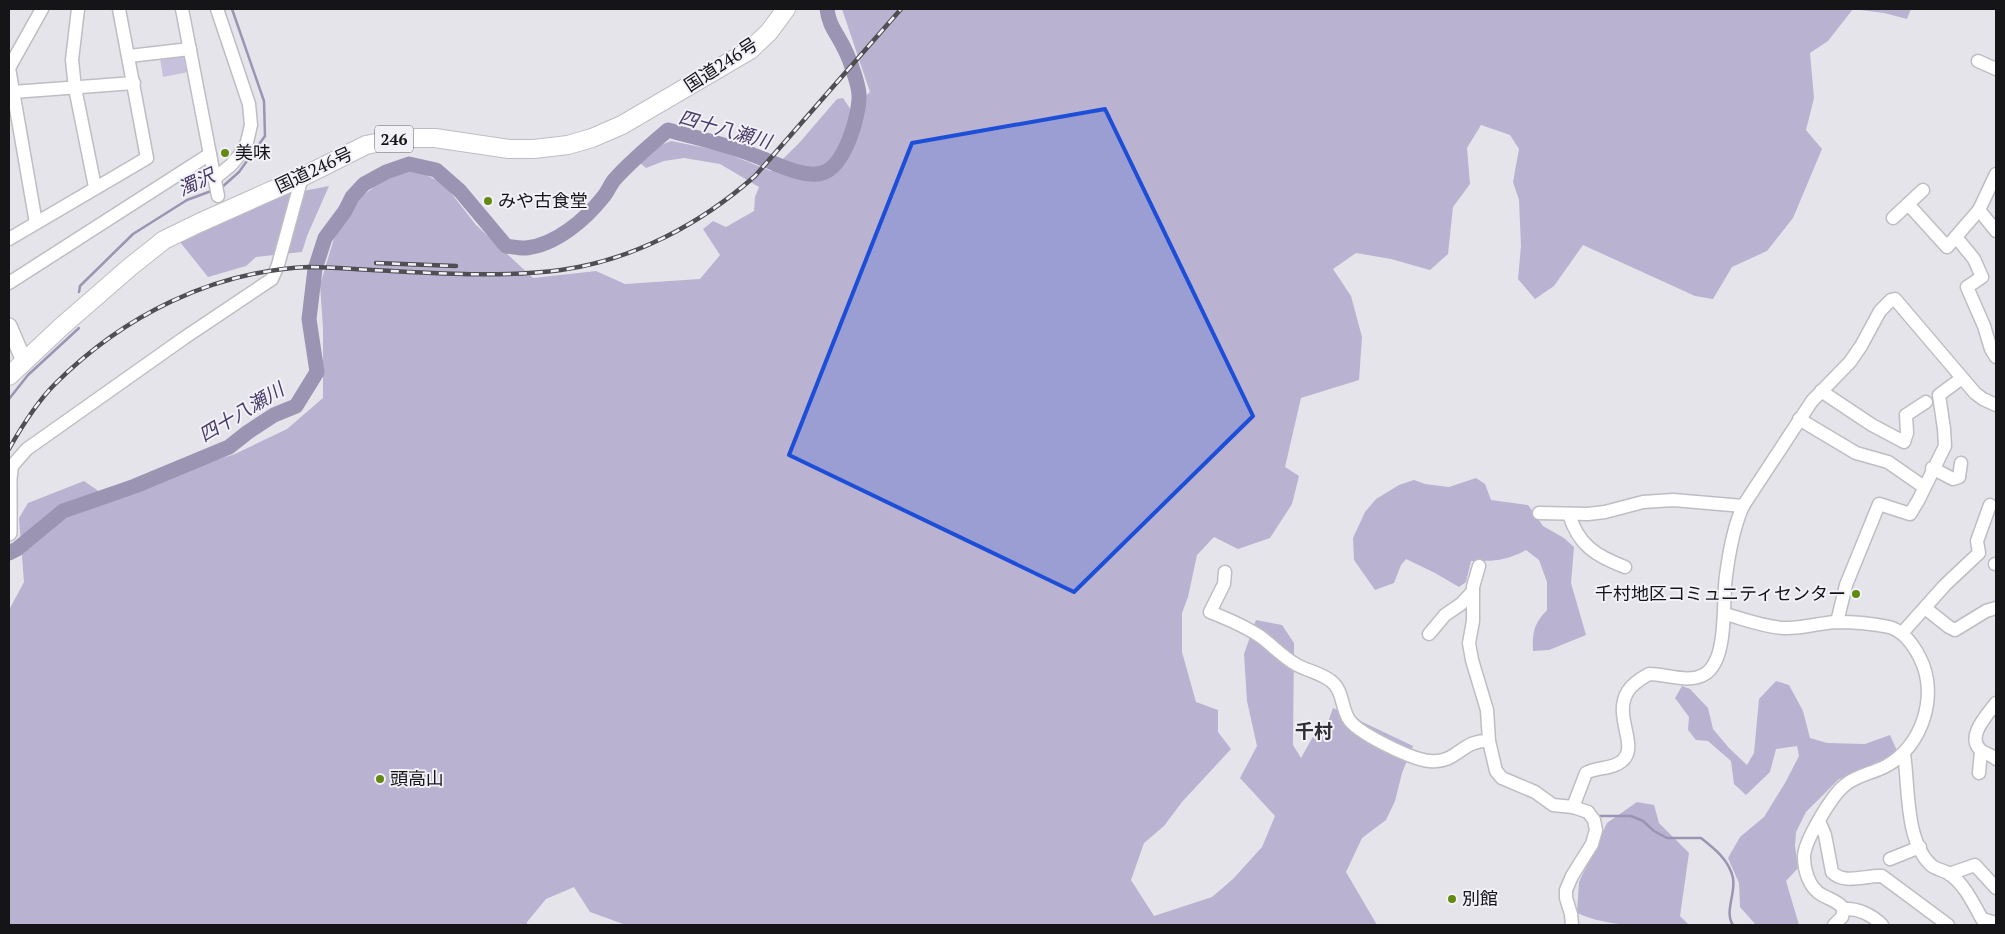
<svg xmlns="http://www.w3.org/2000/svg" width="2005" height="934" viewBox="0 0 2005 934" font-family="'PT Serif','Noto Sans JP',serif">
	<style>
		.green { fill: #c8c1de }
		.forest { fill: #b9b2d1 }
		.lines { fill: none; stroke-linecap: round; stroke-linejoin: round }
		.stream { stroke: #9b94b2; stroke-width: 2.5 }
		.river { stroke: #9b94b2; stroke-width: 15 }
		.minor-casing { stroke: #bebdc3; stroke-width: 15 }
		.major-casing { stroke: #bebdc3; stroke-width: 18 }
		.highway-casing { stroke: #bebdc3; stroke-width: 20 }
		.minor { stroke: #fff; stroke-width: 12 }
		.major { stroke: #fff; stroke-width: 15 }
		.highway { stroke: #fff; stroke-width: 18 }
		.rail-casing { stroke: #4f4e52; stroke-width: 4.5 }
		.rail { stroke: #f3f1f8; stroke-width: 2.5; stroke-dasharray: 8; stroke-linecap: butt }
		.marked { fill: #1d4ed8; fill-opacity: 0.2; stroke: #1d4ed8; stroke-width: 4; stroke-linejoin: round }
		.poi-dot { fill: #638912; stroke: #f3f1f8; stroke-width: 2 }
		.labels { text-anchor: middle; stroke-width: 4; stroke-linejoin: round; paint-order: stroke }
		.shield { fill: #f3f1f8; stroke: #58565a; stroke-width: 1 }
		.shield-label { font-size: 16px; font-weight: bold; fill: #151417 }
		.street-label { font-size: 18px; fill: #151417; stroke: #f3f1f8 }
		.poi-label { font-size: 18px; fill: #151417; stroke: #f3f1f8; text-anchor: start }
		.water-label { font-size: 19px; font-style: italic; fill: #493c68; stroke: #f3f1f8 }
		.neighbourhood-label { font-size: 19px; font-weight: bold; fill: #2f2e33; stroke: #f3f1f8 }
	</style>
	<rect width="100%" height="100%" fill="#e6e4eb"/>
	<polygon class="green" points="181,55 187,60 188,72 163,77 160,58"/>
	<g class="forest">
		<polygon points="842,9 1911,9 1907,19 1884,13 1853,9 1828,41 1810,53 1814,98 1806,130 1822,149 1793,218 1767,251 1732,267 1713,299 1695,296 1583,245 1554,286 1535,299 1518,279 1521,246 1519,200 1513,182 1519,149 1510,135 1481,125 1467,148 1470,184 1453,207 1448,254 1430,270 1391,259 1356,253 1333,269 1351,296 1362,337 1359,380 1301,398 1285,467 1299,476 1292,504 1270,538 1238,549 1214,537 1197,555 1188,597 1182,613 1182,652 1196,702 1218,710 1218,732 1231,749 1182,802 1164,826 1144,843 1131,880 1154,916 1212,897 1233,879 1262,847 1275,816 1240,778 1257,746 1247,701 1244,654 1256,620 1282,625 1294,643 1293,745 1301,758 1315,733 1326,728 1333,708 1413,746 1402,773 1395,801 1386,820 1362,838 1346,872 1377,925 626,925 590,912 574,887 546,899 527,922 527,925 9,925 9,610 24,582 19,518 28,503 84,481 113,501 194,467 235,454 287,429 323,398 323,328 320,285 335,235 356,201 393,172 414,169 444,184 476,225 533,278 596,271 625,284 700,279 720,255 703,229 713,221 726,227 754,211 755,197 759,187 720,164 684,158 664,161 646,168 639,162 656,147 671,141 721,151 771,171 800,142 837,99 843,98 851,110 870,92"/>
		<polygon points="329,186 307,236 302,252 256,257 246,266 208,277 180,242 282,195"/>
		<path d="M1476 478 1485 484 1491 500 1528 505 1543 526 1564 538 1574 547 1571 583 1586 635 1549 650 1533 651C1532 632 1534 624 1547 610V582L1539 560 1526 550C1506 561 1494 561 1471 561L1466 582 1459 587 1435 573 1406 559 1401 565 1394 583 1375 590 1354 560 1353 538 1365 512 1376 499 1399 485 1414 480 1425 484 1449 487Z"/>
		<polygon points="1776,681 1789,685 1803,711 1810,738 1827,743 1865,744 1890,735 1897,751 1878,769 1839,779 1806,812 1796,832 1795,846 1798,868 1786,881 1799,925 1756,925 1740,907 1739,883 1728,858 1740,837 1764,817 1785,783 1799,756 1797,746 1776,749 1770,772 1746,795 1734,784 1731,761 1708,741 1696,740 1688,730 1689,717 1675,698 1682,686 1690,689 1708,708 1713,729 1729,748 1747,765 1754,753 1759,699"/>
		<path d="M1637 802 1654 805 1659 823 1689 853 1680 916 1689 925C1651 925 1612 929 1577 913L1579 882 1607 823Z"/>
	</g>
	<g class="lines">
		<g class="stream">
			<polyline points="221,188 239,172 265,136 264,101 232,9"/>
			<polyline points="79,292 80,286 133,234 187,200 214,190"/>
			<polyline points="9,399 28,375 79,328"/>
			<path d="M1599 816H1631L1643 821 1654 831 1667 838H1701C1715 849 1729 860 1733 878 1736 894 1724 912 1733 925"/>
		</g>
		<path class="river" d="M9 553 17 549 63 511 135 486 229 447 248 432 274 415 296 406 317 372 309 319 315 269 325 238 345 211 352 197 364 184 386 172 409 164 436 170 460 191 506 246C513 247 519 248 526 248 556 245 586 219 604 196 608 191 610 185 614 180 631 161 649 146 668 130 696 138 725 144 753 155 771 161 803 179 822 173 845 167 860 114 859 94 858 83 850 60 845 50 838 34 829 27 827 9"/>
		<defs>
			<g id="minor">
				<polyline points="78,9 72,60 75,88 95,187"/>
				<polyline points="182,9 218,196"/>
				<polyline points="129,56 190,49"/>
				<polyline points="1978,61 1996,69"/>
				<polyline points="13,92 134,83"/>
				<polyline points="214,179 231,165 242,152 247,142 251,125 249,104 217,9"/>
				<polyline points="1908,204 1947,247 1979,210 1996,174"/>
				<polyline points="1979,210 1996,231"/>
				<polyline points="1893,218 1923,190"/>
				<polyline points="36,223 9,68 42,9"/>
				<polyline points="1956,237 1974,259 1982,277 1967,287 1984,326 1991,349 1996,357"/>
				<polyline points="9,239 147,158 119,9"/>
				<polyline points="9,283 210,154"/>
				<polyline points="1821,391 1872,425 1904,442 1907,433 1906,415 1926,402"/>
				<polyline points="1799,419 1856,453 1888,462 1924,487"/>
				<polyline points="1932,468 1953,479 1959,477 1961,463"/>
				<polyline points="10,483 12,466 27,449 184,338 272,279 278,265 302,177"/>
				<polyline points="1539,513 1588,514 1605,512 1643,502 1673,500 1743,506"/>
				<path d="M1569 514C1578 545 1596 556 1625 567"/>
				<polyline points="1995,564 1996,564"/>
				<polyline points="1479,566 1473,587 1473,621 1469,643 1472,660 1487,710 1489,741 1496,771 1502,778 1535,792 1553,805 1573,807 1588,812 1594,820 1596,830 1592,844 1572,876 1566,890 1566,898 1571,914 1572,925"/>
				<path d="M1225 572 1224 584 1210 612C1228 619 1245 626 1261 637 1273 646 1284 658 1297 665 1308 671 1321 673 1331 681 1343 690 1341 706 1348 718 1356 733 1413 760 1430 761 1457 764 1462 739 1489 741"/>
				<polyline points="1925,608 1949,627 1955,630 1986,611 1996,608"/>
				<path d="M1725 614C1744 619 1764 627 1784 628 1801 629 1819 623 1836 622 1851 622 1875 624 1889 627 1904 631 1913 644 1920 658 1939 695 1922 747 1886 766 1873 773 1857 775 1845 785 1832 795 1805 840 1804 856 1804 870 1809 888 1822 895 1831 900 1838 901 1844 909"/>
				<polyline points="1837,622 1846,585 1879,504 1910,514 1918,501 1945,446 1944,429 1939,395 1962,378"/>
				<polyline points="1903,632 1945,585 1979,553 1977,541 1990,505"/>
				<polyline points="1429,634 1445,615 1461,604 1473,591"/>
				<path d="M1996 703C1988 714 1964 738 1982 751 1986 754 1992 755 1996 759"/>
				<path d="M1904 754C1909 787 1905 841 1931 865 1935 869 1943 870 1948 873 1964 883 1973 903 1982 919L1996 923"/>
				<polyline points="1979,773 1981,751"/>
				<path d="M1573 807 1586 773C1597 767 1613 769 1622 761 1640 746 1612 716 1628 691 1633 683 1642 678 1649 674 1667 674 1689 684 1705 674 1729 659 1722 600 1726 576 1729 553 1733 528 1743 506L1812 401 1850 362 1861 346 1880 311 1891 300 1895 299 1975 393 1983 399 1996 405"/>
				<path d="M1819 821 1825 835 1832 872C1844 885 1866 875 1882 876L1948 925"/>
				<polyline points="1890,859 1920,847"/>
				<polyline points="1949,874 1975,865 1996,888"/>
				<path d="M1844 909C1858 908 1872 915 1882 925"/>
				<polyline points="1834,925 1842,917 1844,909"/>
			</g>
			<g id="major">
				<polyline points="9,326 24,361"/>
				<polyline points="9,482 9,533"/>
			</g>
			<polyline id="highway" points="9,376 61,327 130,267 164,240 199,223 302,177 366,145 401,138 435,138 509,149 534,149 568,145 592,138 622,125 750,50 769,32 786,9"/>
		</defs>
		<use href="#minor" class="minor-casing"/>
		<use href="#major" class="major-casing"/>
		<use href="#highway" class="highway-casing"/>
		<use href="#minor" class="minor"/>
		<use href="#major" class="major"/>
		<use href="#highway" class="highway"/>
		<defs>
			<g id="rail">
				<polyline points="376,263 456,266"/>
				<path d="M9 449C22 426 37 402 55 384 123 316 212 271 309 267 330 267 351 269 372 270 434 273 499 278 561 270 633 260 701 224 755 176L901 9"/>
			</g>
		</defs>
		<use href="#rail" class="rail-casing"/>
		<use href="#rail" class="rail"/>
	</g>
	<path class="marked" d="M1105 109 1253 416 1074 592 789 455 912 143Z"/>
	<g class="poi-dot">
		<circle cx="225" cy="153" r="5"/>
		<circle cx="488" cy="201" r="5"/>
		<circle cx="1856" cy="594" r="5"/>
		<circle cx="380" cy="779" r="5"/>
		<circle cx="1452" cy="899" r="5"/>
	</g>
	<g class="labels">
		<rect class="shield" x="375" y="125.5" width="38" height="27" rx="4"/>
		<g class="shield-label">
			<text x="394" y="145">246</text>
		</g>
		<g class="street-label">
			<text transform="translate(721 65) rotate(-33)" y="6">国道246号</text>
			<text transform="translate(314 170) rotate(-25)" y="6">国道246号</text>
		</g>
		<g class="poi-label">
			<text x="235" y="159">美味</text>
			<text x="498" y="207">みや古食堂</text>
			<text x="1846" y="600" text-anchor="end">千村地区コミュニティセンター</text>
			<text x="390" y="785">頭高山</text>
			<text x="1462" y="905">別館</text>
		</g>
		<g class="water-label">
			<text transform="translate(725 129) rotate(16)" y="7">四十八瀬川</text>
			<text transform="translate(196 182) rotate(-25)" y="7">濁沢</text>
			<text transform="translate(241 412) rotate(-31)" y="7">四十八瀬川</text>
		</g>
		<g class="neighbourhood-label">
			<text x="1314" y="738">千村</text>
		</g>
	</g>
	<rect width="2005" height="934" fill="none" stroke="#151417" stroke-width="20"/>
</svg>
